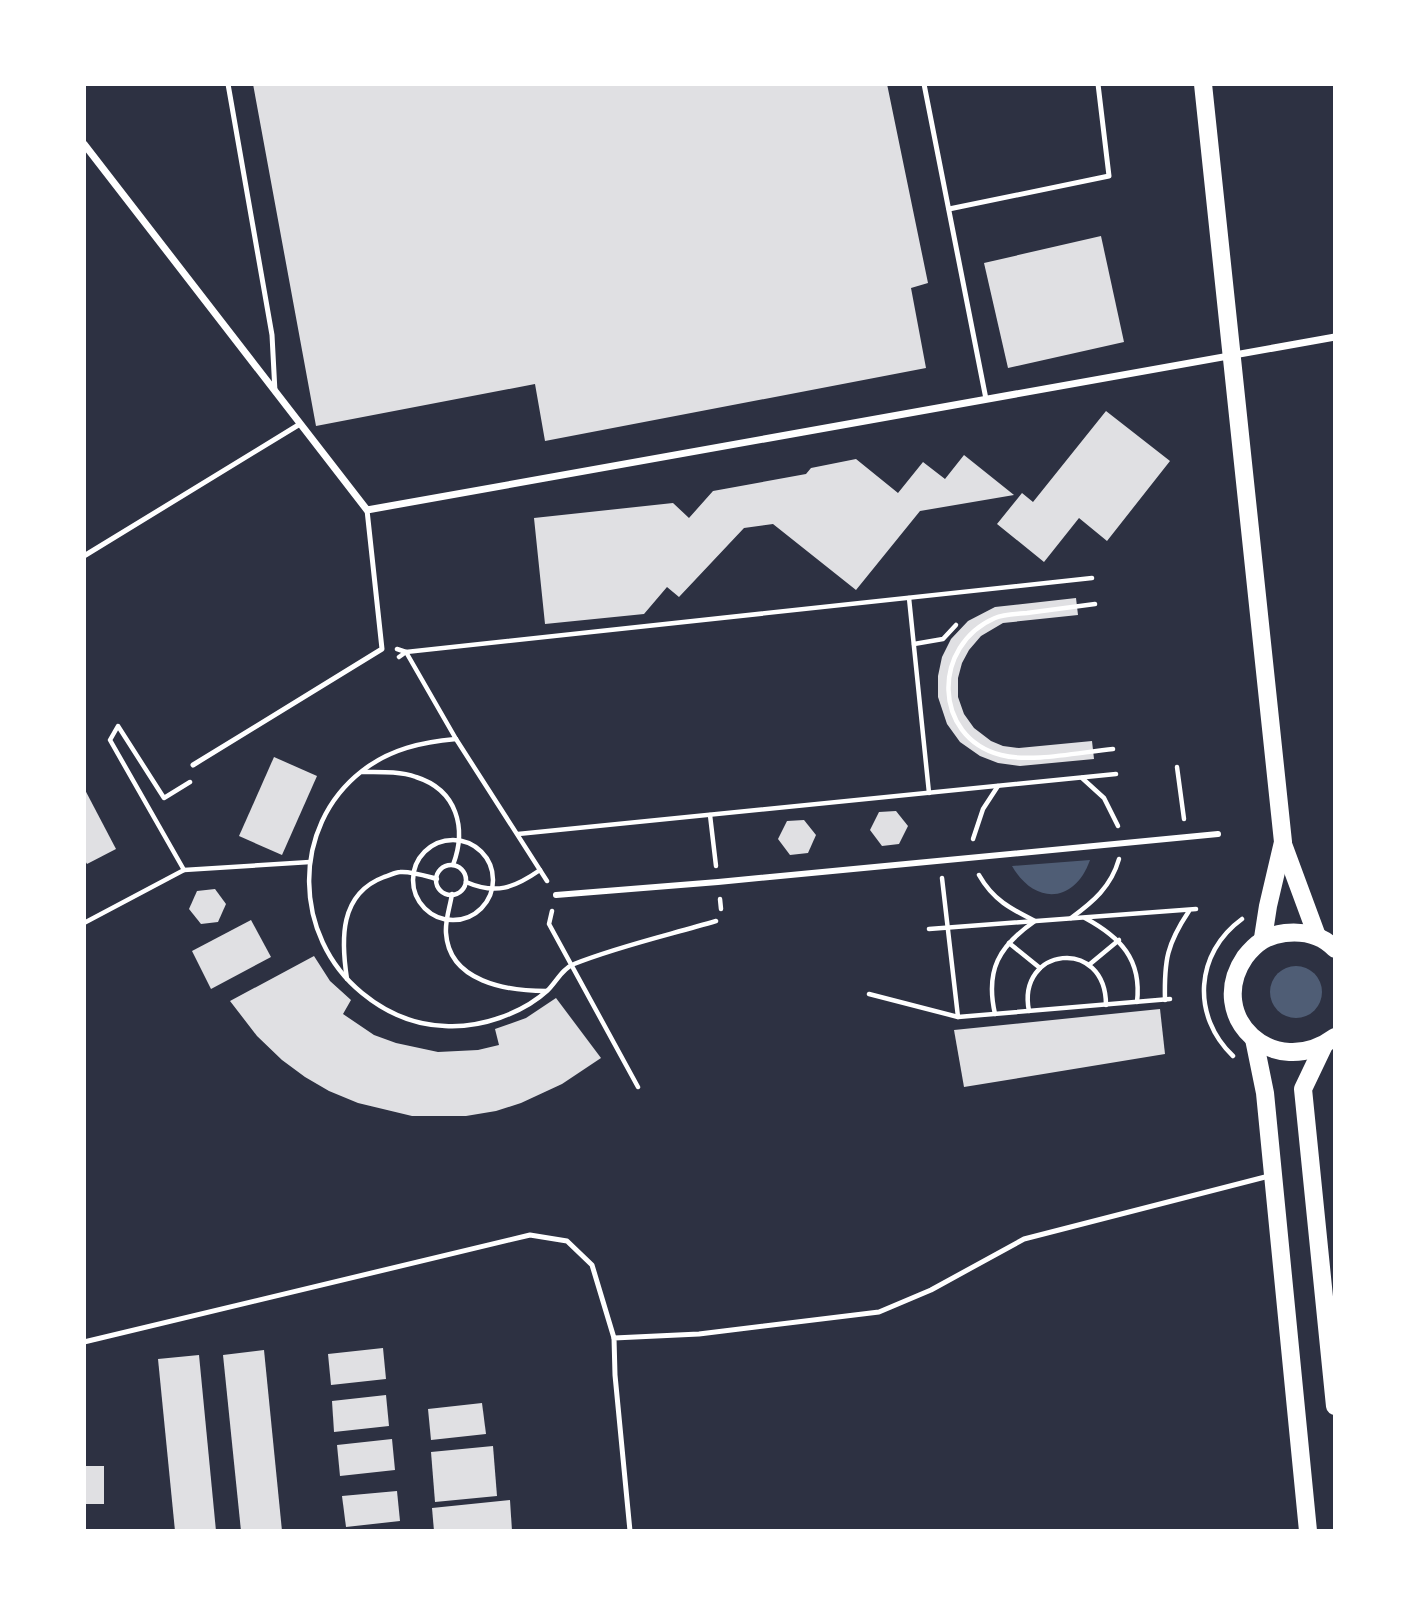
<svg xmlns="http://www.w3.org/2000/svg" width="1419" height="1615" viewBox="0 0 1419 1615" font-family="Inter,sans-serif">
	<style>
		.water { fill: #4f5d75 }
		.building { fill: #e0e0e3 }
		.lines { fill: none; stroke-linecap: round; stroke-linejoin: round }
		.path { stroke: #fff; stroke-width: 4.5 }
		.service { stroke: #fff; stroke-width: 5 }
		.pedestrian { stroke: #fff; stroke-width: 6 }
		.minor { stroke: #fff; stroke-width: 7 }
		.primary { stroke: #fff; stroke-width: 18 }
	</style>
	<rect width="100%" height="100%" fill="#2d3142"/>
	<g class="water">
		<path d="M1090 860C1075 903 1035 906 1012 866Z"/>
		<circle cx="1296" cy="992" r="26"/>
	</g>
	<g class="building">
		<polygon points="253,84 887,84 928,283 911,288 926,368 545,441 535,384 316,426"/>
		<polygon points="1101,236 1124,342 1008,368 984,263"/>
		<polygon points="1106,411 1170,461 1107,541 1079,518 1044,562 997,524 1022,493 1033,502"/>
		<polygon points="964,455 1014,495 920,511 856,590 773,524 744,528 679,597 667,587 644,614 545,624 534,518 673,503 689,518 713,491 806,474 811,468 856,459 898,493 923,462 945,479"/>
		<polygon points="1076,598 1078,615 1003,623 981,636 969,650 962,663 958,678 958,697 964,714 974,728 991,741 1003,746 1019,748 1092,741 1094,759 1020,766 998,763 980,756 960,742 947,724 938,697 938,676 942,657 951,639 968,621 995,607"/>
		<polygon points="274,757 317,776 282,855 239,836"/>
		<polygon points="84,788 116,849 87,864 84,859"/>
		<polygon points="896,811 908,826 899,844 882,846 870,830 879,812"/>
		<polygon points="804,820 816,835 808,853 790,855 778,839 787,821"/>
		<polygon points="215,889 226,904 218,922 201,924 189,909 197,891"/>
		<polygon points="251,920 271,957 211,989 192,951"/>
		<polygon points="314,956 330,981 351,1000 343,1014 374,1035 396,1043 438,1052 478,1050 499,1045 495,1029 526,1018 556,998 601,1058 562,1084 521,1103 496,1111 466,1116 412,1116 358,1103 329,1091 305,1077 282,1060 257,1036 230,1001"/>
		<polygon points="1160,1009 1165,1054 964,1087 954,1030"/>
		<polygon points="383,1348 386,1379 331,1385 328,1354"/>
		<polygon points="264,1350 282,1531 241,1531 223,1355"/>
		<polygon points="199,1355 216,1531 175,1531 158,1359"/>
		<polygon points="386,1395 389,1426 334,1432 332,1401"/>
		<polygon points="482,1403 486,1434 431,1440 428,1409"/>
		<polygon points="392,1439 395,1470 340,1476 337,1445"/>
		<polygon points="493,1446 497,1496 435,1502 431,1452"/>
		<rect x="84" y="1466" width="20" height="38"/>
		<polygon points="397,1491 400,1521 346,1527 342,1496"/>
		<polygon points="510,1500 512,1531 434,1531 432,1508"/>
	</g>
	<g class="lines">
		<g class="path">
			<polyline points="909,598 929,793"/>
			<path d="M1095 604C1072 607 1050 610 1027 613 1017 614 1004 614 995 618 932 645 932 737 1001 755 1030 763 1081 752 1113 749"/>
			<polyline points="914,644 943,639 956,625"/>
			<polyline points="397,649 406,652 456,739 547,881"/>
			<polyline points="399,657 406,652 1092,578"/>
			<path d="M456 739C422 742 390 749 362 771 290 827 293 937 362 993 385 1012 414 1025 445 1026 480 1028 522 1014 548 990 556 982 563 968 574 964 619 946 669 935 716 921"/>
			<polyline points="1177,767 1184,819"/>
			<path d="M362 772C380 772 400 771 416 777 457 790 467 828 453 865"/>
			<polyline points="1082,778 1104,798 1118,826"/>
			<polyline points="710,815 716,866"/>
			<polyline points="518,834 1116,774"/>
			<polyline points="973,839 983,809 998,786"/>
			<circle cx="453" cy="880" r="40"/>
			<circle cx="451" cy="880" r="15"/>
			<polyline points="184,870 110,740 118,726 164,798 190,782"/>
			<path d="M979 875C993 900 1011 909 1035 921 999 946 985 970 995 1014"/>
			<polyline points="942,878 958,1017"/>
			<path d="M466 882C496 895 514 888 540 870"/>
			<path d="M452 894C450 907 445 920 446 933 449 982 507 991 546 991"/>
			<polyline points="720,899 721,909"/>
			<polyline points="552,911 549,924 638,1087"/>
			<path d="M1071 918C1093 902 1111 887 1119 859"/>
			<path d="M1085 918C1120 937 1142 959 1137 1002"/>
			<polyline points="84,923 184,870 310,862"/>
			<polyline points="929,929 1196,909"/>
			<polyline points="1009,943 1040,968"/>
			<polyline points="1090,964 1119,940"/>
			<path d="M347 979C341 940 339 894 384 877 389 876 395 872 400 872 411 871 426 876 437 879"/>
			<polyline points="869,994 958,1017 1170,999"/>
			<path d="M1165 1000C1164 960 1167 944 1189 911"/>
			<path d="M1029 1011C1016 947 1106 936 1106 1005"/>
			<path d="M1233 1056C1191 1016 1195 953 1242 919"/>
		</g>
		<g class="service">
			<polyline points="228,84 272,335 275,392"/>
			<polyline points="924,84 986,399"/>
			<polyline points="949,209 1109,176 1098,84"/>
			<polyline points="84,556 300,424"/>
			<polyline points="193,765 382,649 367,510"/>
			<polyline points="84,1342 530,1235 567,1241 592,1265 614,1338"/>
			<polyline points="630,1531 615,1375 614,1338 699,1334 879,1312 931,1290 1024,1239 1269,1176"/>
		</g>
		<polyline class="pedestrian" points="556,895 718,882 1218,834"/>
		<polyline class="minor" points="84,144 367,510 1335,337"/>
		<g class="primary">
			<polyline points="1203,84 1283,842 1268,906 1263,938"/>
			<polyline points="1283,844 1317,936"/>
			<path d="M1335 949C1322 935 1303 931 1285 933 1267 935 1256 943 1245 957 1204 1017 1274 1082 1335 1037"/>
			<polyline points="1254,1039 1265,1093 1308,1531"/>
			<polyline points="1324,1045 1303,1089 1335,1406"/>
		</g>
	</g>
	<rect width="1419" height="1615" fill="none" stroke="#ffffff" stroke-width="172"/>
</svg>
